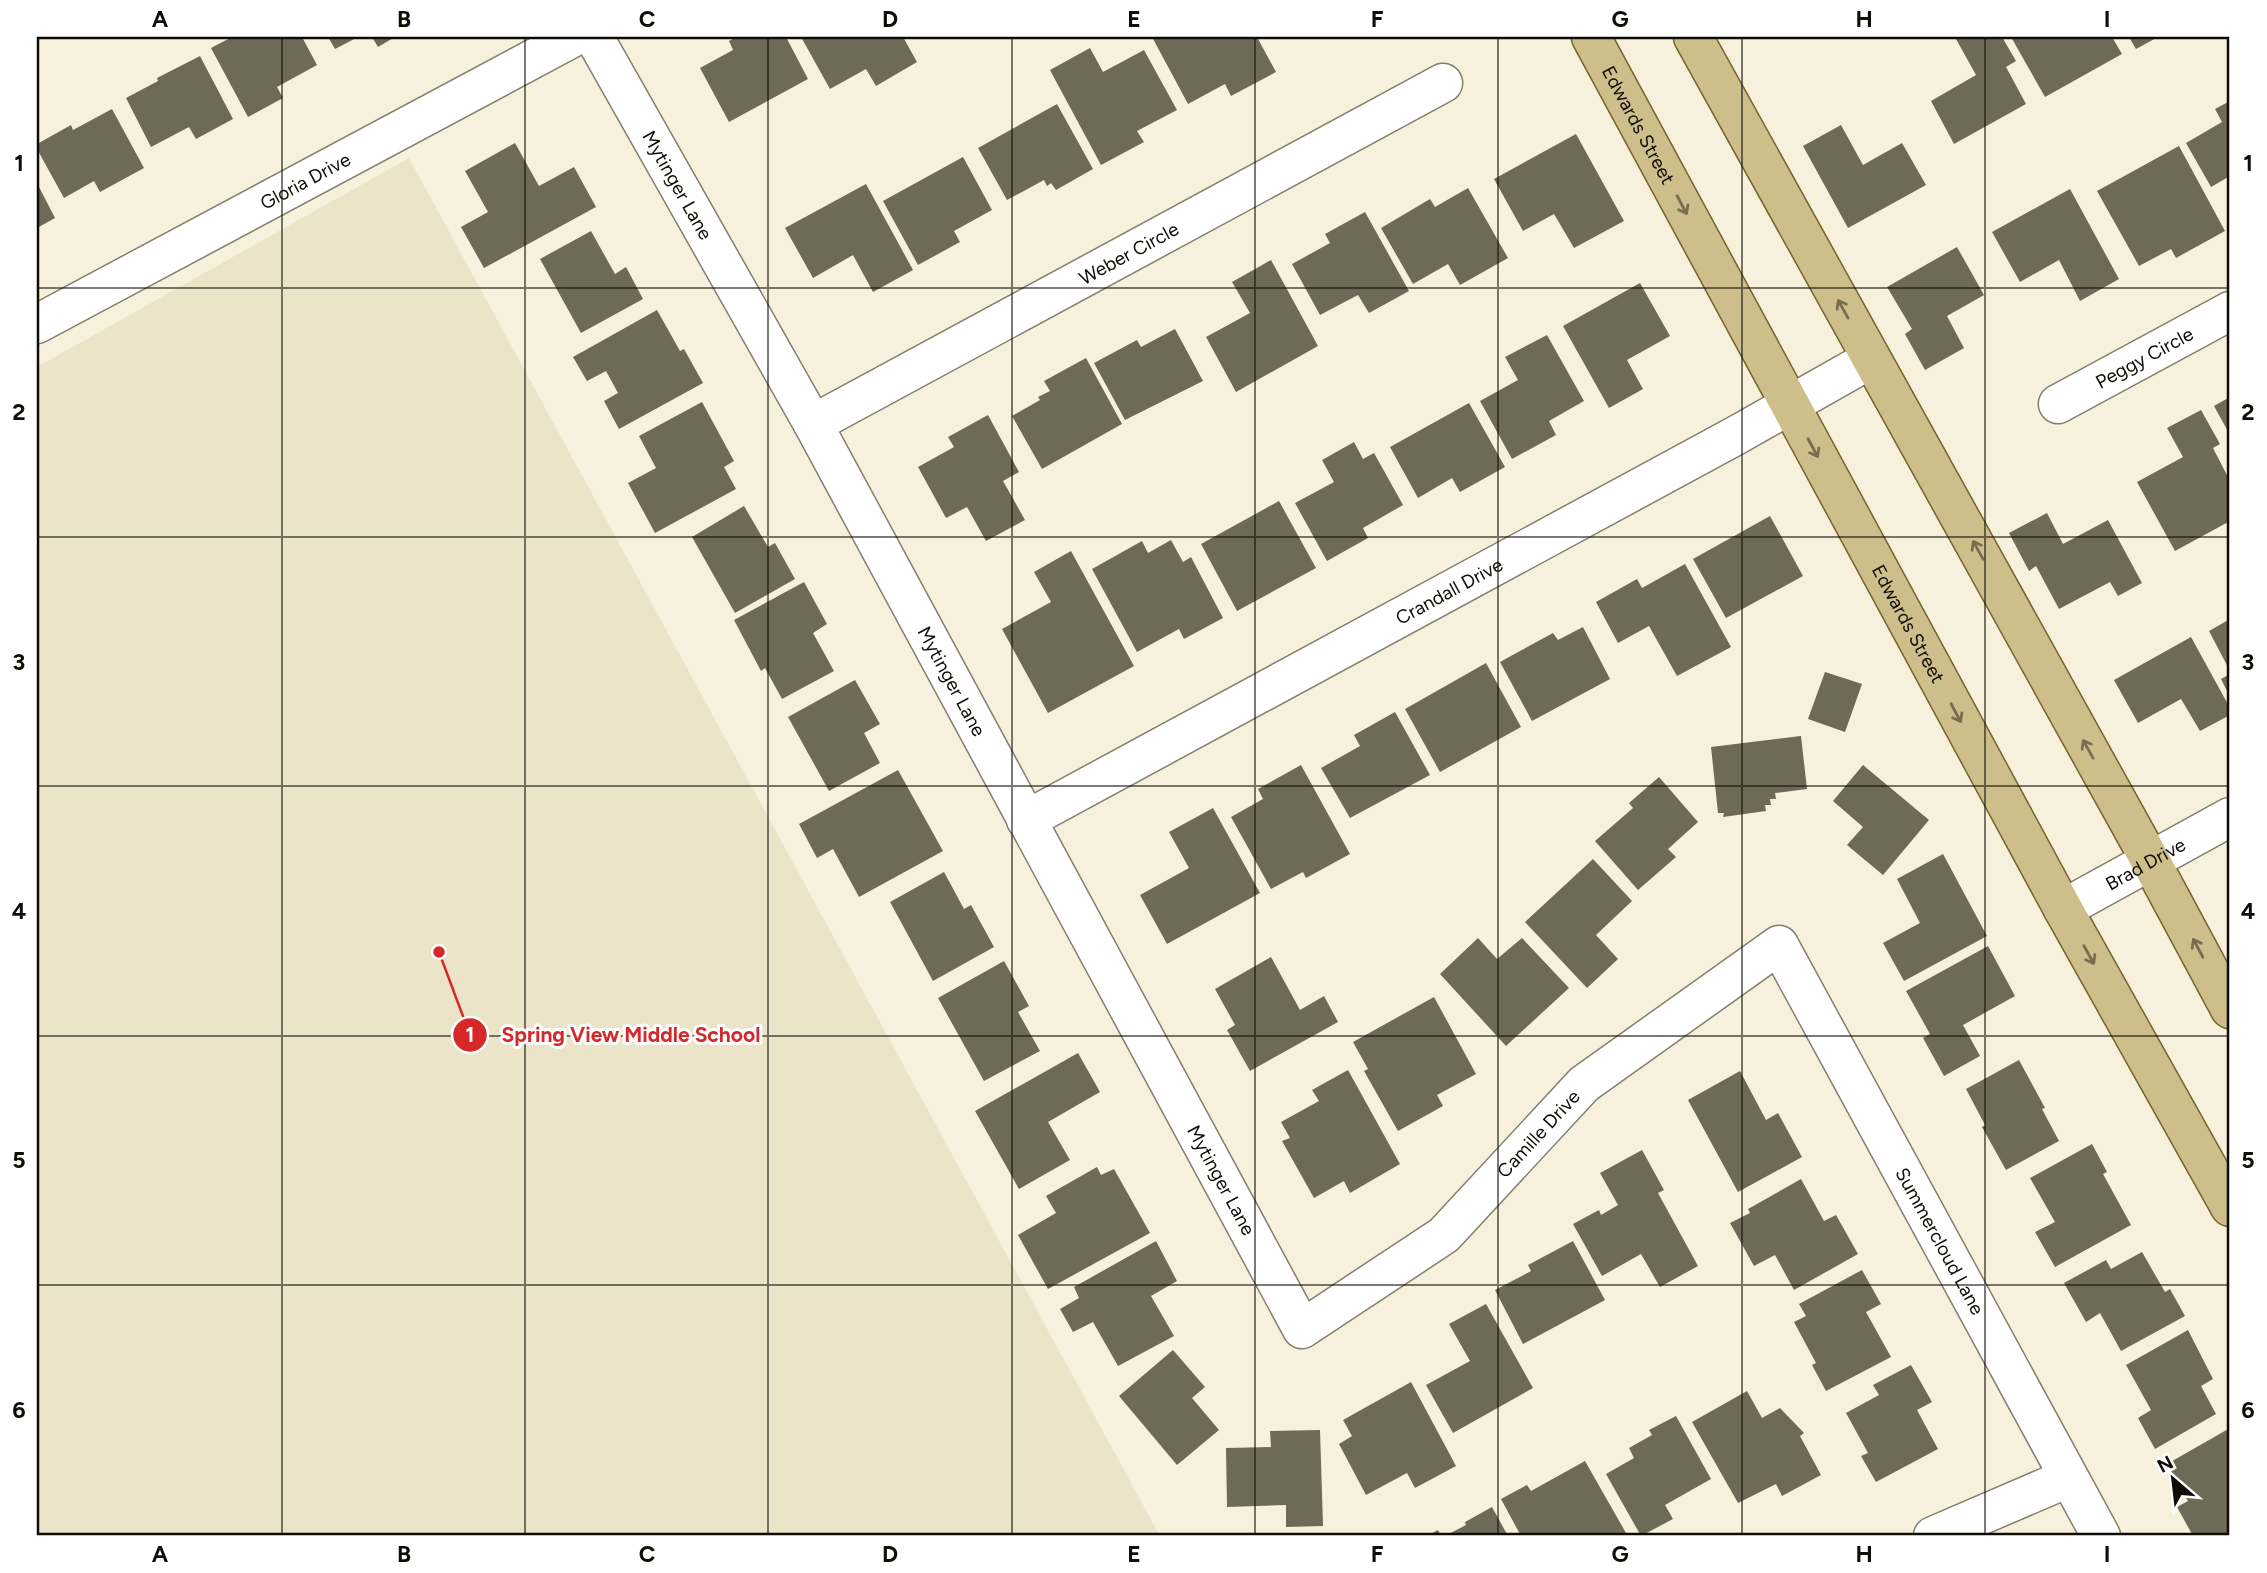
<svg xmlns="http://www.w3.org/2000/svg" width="2267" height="1573" viewBox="0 0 2267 1573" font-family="Figtree,sans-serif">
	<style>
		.built { fill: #ece4c9 }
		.building { fill: #6f6958 }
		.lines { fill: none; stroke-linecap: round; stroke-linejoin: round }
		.minor-casing { stroke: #847e6c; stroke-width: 41 }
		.major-casing { stroke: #75632a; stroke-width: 41 }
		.minor { stroke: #fff; stroke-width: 38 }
		.major { stroke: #cdbe8b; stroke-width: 38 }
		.oneway { stroke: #786e4f }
		.grid { fill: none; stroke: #0f0d06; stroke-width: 2; stroke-opacity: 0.55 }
		.labels { text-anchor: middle; stroke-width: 6; stroke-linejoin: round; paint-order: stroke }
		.street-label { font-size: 19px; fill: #0f0d06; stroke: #fff }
		.leader { fill: none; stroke: #d62828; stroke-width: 2.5 }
		.callout-dot { fill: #d62828; stroke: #fff; stroke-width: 2.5 }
		.mark-label { font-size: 21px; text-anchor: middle; font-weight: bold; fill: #fff }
		.callout-label { font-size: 21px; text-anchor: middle; font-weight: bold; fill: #d62828; stroke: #fff; stroke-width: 6; stroke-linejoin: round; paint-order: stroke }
		.neatline { fill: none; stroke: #0f0d06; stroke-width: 2.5 }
		.grid-label { font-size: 23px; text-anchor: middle; font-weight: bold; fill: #0f0d06 }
	</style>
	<rect width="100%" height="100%" fill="#f7f0dc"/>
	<polygon class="built" points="409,158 1160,1536 37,1536 37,367"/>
	<g class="building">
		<polygon points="232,37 302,37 317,65 277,87 283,98 248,117 211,48"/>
		<polygon points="328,37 358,37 335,49"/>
		<polygon points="372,37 395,37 378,47"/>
		<polygon points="736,37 786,37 808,79 729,122 700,68 733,50 729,41"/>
		<polygon points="801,37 903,37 917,62 876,86 866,69 830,89"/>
		<polygon points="1152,37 1257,37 1276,72 1231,96 1225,84 1188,104"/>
		<polygon points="1960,37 2002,37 2016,61 2006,67 2026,104 1954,144 1931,101 1976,75 1956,39"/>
		<polygon points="2011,37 2112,37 2122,54 2045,97"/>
		<polygon points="2129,37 2158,37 2136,49"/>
		<polygon points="1090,48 1103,72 1144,50 1177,110 1137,131 1144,142 1101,165 1050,70"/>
		<polygon points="200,56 233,119 196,139 189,127 151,147 126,98 158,81 157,78"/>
		<polygon points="2230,101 2230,176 2211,187 2186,143 2222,122 2215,109"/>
		<polygon points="1057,104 1093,169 1056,190 1051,183 1047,186 1044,180 1007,200 978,148"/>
		<polygon points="112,109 144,168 100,192 94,181 64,198 37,149 37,144 71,125 73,130"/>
		<polygon points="1841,125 1863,165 1902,143 1926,185 1848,228 1803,146"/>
		<polygon points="1576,134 1624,221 1574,248 1554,214 1523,231 1494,179"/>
		<polygon points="515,143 539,186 574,167 596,207 484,268 461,227 488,212 465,171"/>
		<polygon points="2179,146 2225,231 2176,258 2171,249 2139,266 2097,191"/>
		<polygon points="963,157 992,210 954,231 960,242 918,265 883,201"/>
		<polygon points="37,183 55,218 37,228"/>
		<polygon points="866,184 913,270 873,292 853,255 813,278 785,228"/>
		<polygon points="1468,188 1508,258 1460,285 1448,264 1413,284 1381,228 1430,199 1435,207"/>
		<polygon points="2070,189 2119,279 2080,301 2059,260 2020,282 1992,232"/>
		<polygon points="1365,212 1409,291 1369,313 1358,295 1320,315 1292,264 1330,243 1325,234"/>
		<polygon points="591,231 615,274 626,267 643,299 581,333 540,259"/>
		<polygon points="1957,247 1984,295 1947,316 1964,348 1925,370 1905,334 1912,329 1887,287"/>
		<polygon points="1271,260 1318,346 1236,392 1206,337 1250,313 1232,282"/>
		<polygon points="1640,283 1670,336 1627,360 1643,389 1609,408 1563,326"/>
		<polygon points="657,310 680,351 684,349 703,383 619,429 604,401 618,393 606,371 587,381 573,357"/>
		<polygon points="1175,329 1203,381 1125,420 1094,363 1137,340 1141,347"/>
		<polygon points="1547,335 1584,401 1549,421 1556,435 1512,459 1480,401 1518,380 1505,357"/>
		<polygon points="1086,358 1122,424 1042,469 1012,416 1040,400 1038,397 1050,391 1044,381"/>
		<polygon points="2230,397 2230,435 2214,406"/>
		<polygon points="702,402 734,461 724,467 736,489 655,533 628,483 656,468 639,436"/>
		<polygon points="1469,403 1505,467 1460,492 1452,478 1418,498 1390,447"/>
		<polygon points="2201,410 2220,444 2213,448 2230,481 2230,521 2175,551 2137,482 2183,457 2167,428"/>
		<polygon points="988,415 1019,472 1003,481 1025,520 986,541 967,507 946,518 918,467 954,447 948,437"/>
		<polygon points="1354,442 1363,459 1374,453 1403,505 1363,528 1368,538 1327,561 1295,503 1334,482 1322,460"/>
		<polygon points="1279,501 1316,568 1237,611 1201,544"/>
		<polygon points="744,506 768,547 775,543 795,579 735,613 692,537"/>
		<polygon points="2047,513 2063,544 2108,520 2142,583 2118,596 2110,582 2059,609 2036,566 2029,571 2009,533"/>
		<polygon points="1770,516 1803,576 1726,618 1693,559"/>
		<polygon points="1171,540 1183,562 1191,557 1223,618 1184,639 1179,629 1137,652 1092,569 1142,541 1148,553"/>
		<polygon points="1071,551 1134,666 1048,713 1002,629 1051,602 1034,572"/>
		<polygon points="1685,564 1731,647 1677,676 1649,626 1618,643 1596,602 1637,579 1642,588"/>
		<polygon points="804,582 827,624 813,633 834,671 782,699 765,668 761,671 734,620"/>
		<polygon points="2230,619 2230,671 2209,631"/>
		<polygon points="1583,627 1610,679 1532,721 1500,662 1553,633 1558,640"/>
		<polygon points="2191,637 2230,708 2230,715 2200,731 2181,699 2138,723 2114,680"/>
		<polygon points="1486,663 1521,727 1440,772 1405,709"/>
		<polygon points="1825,672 1862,684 1845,732 1808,719"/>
		<polygon points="2230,674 2230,697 2221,679"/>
		<polygon points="855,680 880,724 864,733 880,763 829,791 788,717"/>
		<polygon points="1395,712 1430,775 1350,818 1321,768 1360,746 1354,735"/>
		<polygon points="1801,736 1807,789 1775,793 1776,799 1770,799 1771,805 1765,805 1766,811 1723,817 1724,813 1718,813 1711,747"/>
		<polygon points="1301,765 1350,854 1306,878 1303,872 1271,889 1231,817 1263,799 1258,789"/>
		<polygon points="1863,765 1929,820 1883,875 1847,845 1863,827 1833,801"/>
		<polygon points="898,770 943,851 859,897 833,849 817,858 799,824"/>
		<polygon points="1659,777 1698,822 1668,849 1676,857 1638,890 1595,841 1633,808 1629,803"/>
		<polygon points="1213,808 1260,893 1167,944 1140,895 1189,868 1169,832"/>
		<polygon points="1943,854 1987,936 1904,981 1883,943 1920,923 1897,879"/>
		<polygon points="1593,859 1632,901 1596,935 1618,959 1587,988 1525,922"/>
		<polygon points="944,872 964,909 971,905 994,947 933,981 890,902"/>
		<polygon points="1478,938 1497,959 1522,938 1569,988 1506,1046 1440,974"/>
		<polygon points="1988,946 2015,996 1963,1025 1980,1056 1944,1076 1923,1038 1930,1034 1906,991"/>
		<polygon points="1271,957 1300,1010 1324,996 1338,1022 1250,1071 1227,1030 1235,1025 1215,989"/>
		<polygon points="1004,961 1029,1006 1018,1012 1040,1051 984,1081 938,998"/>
		<polygon points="1434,997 1476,1074 1437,1095 1443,1106 1398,1131 1364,1071 1368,1069 1353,1042"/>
		<polygon points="1078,1053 1100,1092 1048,1122 1070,1160 1019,1189 975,1111"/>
		<polygon points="2019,1060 2045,1108 2042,1109 2059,1141 2006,1170 1982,1127 1985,1125 1966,1089"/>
		<polygon points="1348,1070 1400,1164 1350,1193 1344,1181 1314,1198 1282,1141 1290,1138 1281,1122 1319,1101 1312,1090"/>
		<polygon points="1740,1071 1766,1120 1778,1113 1802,1157 1738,1192 1688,1100"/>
		<polygon points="2092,1144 2107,1172 2103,1174 2131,1225 2055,1267 2035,1232 2055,1222 2030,1178"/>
		<polygon points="1642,1150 1664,1190 1658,1193 1698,1266 1660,1287 1641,1254 1602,1276 1573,1224 1599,1210 1601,1215 1618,1205 1600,1173"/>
		<polygon points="1097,1167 1101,1175 1114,1169 1150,1233 1048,1289 1018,1235 1056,1213 1046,1196"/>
		<polygon points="1801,1179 1824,1221 1836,1215 1858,1254 1794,1290 1775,1255 1754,1266 1730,1223 1750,1213 1748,1209"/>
		<polygon points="1156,1241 1177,1281 1151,1296 1174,1336 1118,1366 1093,1322 1073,1332 1060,1309 1079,1298 1074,1287"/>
		<polygon points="1573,1241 1605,1300 1523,1344 1495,1290 1531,1271 1528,1265"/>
		<polygon points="2142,1252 2165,1292 2170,1289 2185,1316 2121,1351 2100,1313 2086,1322 2064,1283 2106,1260 2111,1269"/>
		<polygon points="1862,1270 1881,1304 1866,1312 1891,1357 1826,1391 1812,1365 1816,1363 1794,1322 1806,1316 1799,1304"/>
		<polygon points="1486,1304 1533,1388 1453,1433 1426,1385 1470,1361 1449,1324"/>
		<polygon points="2188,1330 2213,1379 2201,1386 2216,1414 2155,1449 2138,1418 2151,1410 2126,1365"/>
		<polygon points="1173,1350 1205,1387 1192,1398 1219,1430 1177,1465 1119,1396"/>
		<polygon points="1911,1365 1932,1402 1917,1410 1938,1449 1876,1482 1861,1456 1868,1453 1846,1413 1879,1395 1873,1385"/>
		<polygon points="1411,1382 1456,1466 1415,1488 1407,1473 1366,1495 1339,1444 1352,1436 1343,1420"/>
		<polygon points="1747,1391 1762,1418 1780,1408 1804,1433 1800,1436 1821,1475 1782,1496 1776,1484 1738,1503 1692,1422"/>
		<polygon points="1676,1416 1711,1479 1665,1505 1673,1519 1641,1536 1606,1474 1634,1458 1629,1448 1652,1435 1649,1430"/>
		<polygon points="2230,1428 2230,1532 2223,1536 2193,1536 2177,1507 2188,1501 2167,1464"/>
		<polygon points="1320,1430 1323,1526 1286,1527 1286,1505 1227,1507 1226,1448 1271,1447 1270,1431"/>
		<polygon points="1585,1461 1626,1533 1620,1536 1521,1536 1501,1499 1527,1485 1531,1491"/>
		<polygon points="1492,1507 1508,1536 1445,1536 1466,1525 1465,1522"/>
		<polygon points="1438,1530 1441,1536 1427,1536"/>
	</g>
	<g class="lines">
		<defs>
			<g id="minor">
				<path id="s1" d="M594 37 813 424 1302 1329 1444 1235 1584 1084 1779 945 2101 1536"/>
				<path id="s2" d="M37 324 574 37"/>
				<path id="s3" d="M2058 404 2230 311"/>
				<path id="s4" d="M813 424 1443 83"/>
				<path id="s5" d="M1026 820 1735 436 1871 359"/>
				<path id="s6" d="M2063 909 2230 817"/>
				<polyline points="1933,1536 2068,1478"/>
			</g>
			<g id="major">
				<path id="s7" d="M1591 37 2063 909 2230 1207"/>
				<polyline points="1693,37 2150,860 2230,1009"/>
			</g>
		</defs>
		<use href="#minor" class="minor-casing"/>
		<use href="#major" class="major-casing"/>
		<use href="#minor" class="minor"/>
		<use href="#major" class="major"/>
	</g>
	<defs><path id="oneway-shaft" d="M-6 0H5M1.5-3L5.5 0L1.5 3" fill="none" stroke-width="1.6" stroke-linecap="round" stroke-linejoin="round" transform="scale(1.75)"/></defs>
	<g class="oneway">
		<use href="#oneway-shaft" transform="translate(1682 205) rotate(62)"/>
		<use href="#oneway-shaft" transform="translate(1843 309) rotate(-119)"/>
		<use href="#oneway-shaft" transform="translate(1813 448) rotate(62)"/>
		<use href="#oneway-shaft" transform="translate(1978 550) rotate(-119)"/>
		<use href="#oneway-shaft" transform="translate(1956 713) rotate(62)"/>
		<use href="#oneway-shaft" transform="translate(2088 749) rotate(-119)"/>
		<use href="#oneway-shaft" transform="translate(2198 948) rotate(-118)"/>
		<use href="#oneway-shaft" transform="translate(2089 955) rotate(61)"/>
	</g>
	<path class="grid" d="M282 37V1536M525 37V1536M768 37V1536M1012 37V1536M1255 37V1536M1498 37V1536M1742 37V1536M1985 37V1536M37 288H2230M37 537H2230M37 786H2230M37 1036H2230M37 1285H2230"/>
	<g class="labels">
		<g class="street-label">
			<text dy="7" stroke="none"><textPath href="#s7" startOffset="100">Edwards Street</textPath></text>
			<text dy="7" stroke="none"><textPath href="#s2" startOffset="304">Gloria Drive</textPath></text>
			<text dy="7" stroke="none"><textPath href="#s1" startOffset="170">Mytinger Lane</textPath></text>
			<text dy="7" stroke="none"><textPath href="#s4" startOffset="359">Weber Circle</textPath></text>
			<text dy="7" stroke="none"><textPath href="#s3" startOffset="98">Peggy Circle</textPath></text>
			<text dy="7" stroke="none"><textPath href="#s5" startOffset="481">Crandall Drive</textPath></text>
			<text dy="7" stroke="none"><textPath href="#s7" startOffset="667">Edwards Street</textPath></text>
			<text dy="7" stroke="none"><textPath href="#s1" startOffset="737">Mytinger Lane</textPath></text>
			<text dy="7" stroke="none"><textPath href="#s6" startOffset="94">Brad Drive</textPath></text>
			<text dy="7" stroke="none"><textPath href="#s1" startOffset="1782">Camille Drive</textPath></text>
			<text dy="7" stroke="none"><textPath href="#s1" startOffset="1304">Mytinger Lane</textPath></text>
			<text dy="7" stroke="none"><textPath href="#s1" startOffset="2426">Summercloud Lane</textPath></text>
		</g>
	</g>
	<path class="leader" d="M439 952L470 1035"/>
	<g class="callout-dot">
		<circle cx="439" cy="952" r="7"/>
		<circle cx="470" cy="1035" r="18"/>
	</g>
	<g class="mark-label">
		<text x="470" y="1042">1</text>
	</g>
	<g class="callout-label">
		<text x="631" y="1042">Spring View Middle School</text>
	</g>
	<rect width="2267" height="1573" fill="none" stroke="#ffffff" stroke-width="77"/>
	<g transform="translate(2173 1479) rotate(332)" stroke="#ffffff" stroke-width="5" paint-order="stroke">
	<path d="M0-5L12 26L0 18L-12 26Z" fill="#0f0d06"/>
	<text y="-10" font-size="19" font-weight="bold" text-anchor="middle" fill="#0f0d06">N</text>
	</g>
	<rect x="38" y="38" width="2190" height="1496" class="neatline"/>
	<g class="grid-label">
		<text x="160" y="27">A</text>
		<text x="404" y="27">B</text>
		<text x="647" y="27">C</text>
		<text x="890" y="27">D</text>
		<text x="1134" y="27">E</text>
		<text x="1377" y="27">F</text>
		<text x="1620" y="27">G</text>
		<text x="1864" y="27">H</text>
		<text x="2107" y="27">I</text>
		<text x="19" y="171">1</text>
		<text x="2248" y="171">1</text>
		<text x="19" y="420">2</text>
		<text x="2248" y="420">2</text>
		<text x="19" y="670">3</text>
		<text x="2248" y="670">3</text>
		<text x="19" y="919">4</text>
		<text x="2248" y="919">4</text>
		<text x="19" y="1168">5</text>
		<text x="2248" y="1168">5</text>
		<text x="19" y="1418">6</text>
		<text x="2248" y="1418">6</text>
		<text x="160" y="1562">A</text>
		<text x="404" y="1562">B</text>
		<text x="647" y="1562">C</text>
		<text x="890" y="1562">D</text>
		<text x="1134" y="1562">E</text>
		<text x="1377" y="1562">F</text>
		<text x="1620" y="1562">G</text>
		<text x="1864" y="1562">H</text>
		<text x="2107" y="1562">I</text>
	</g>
</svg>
